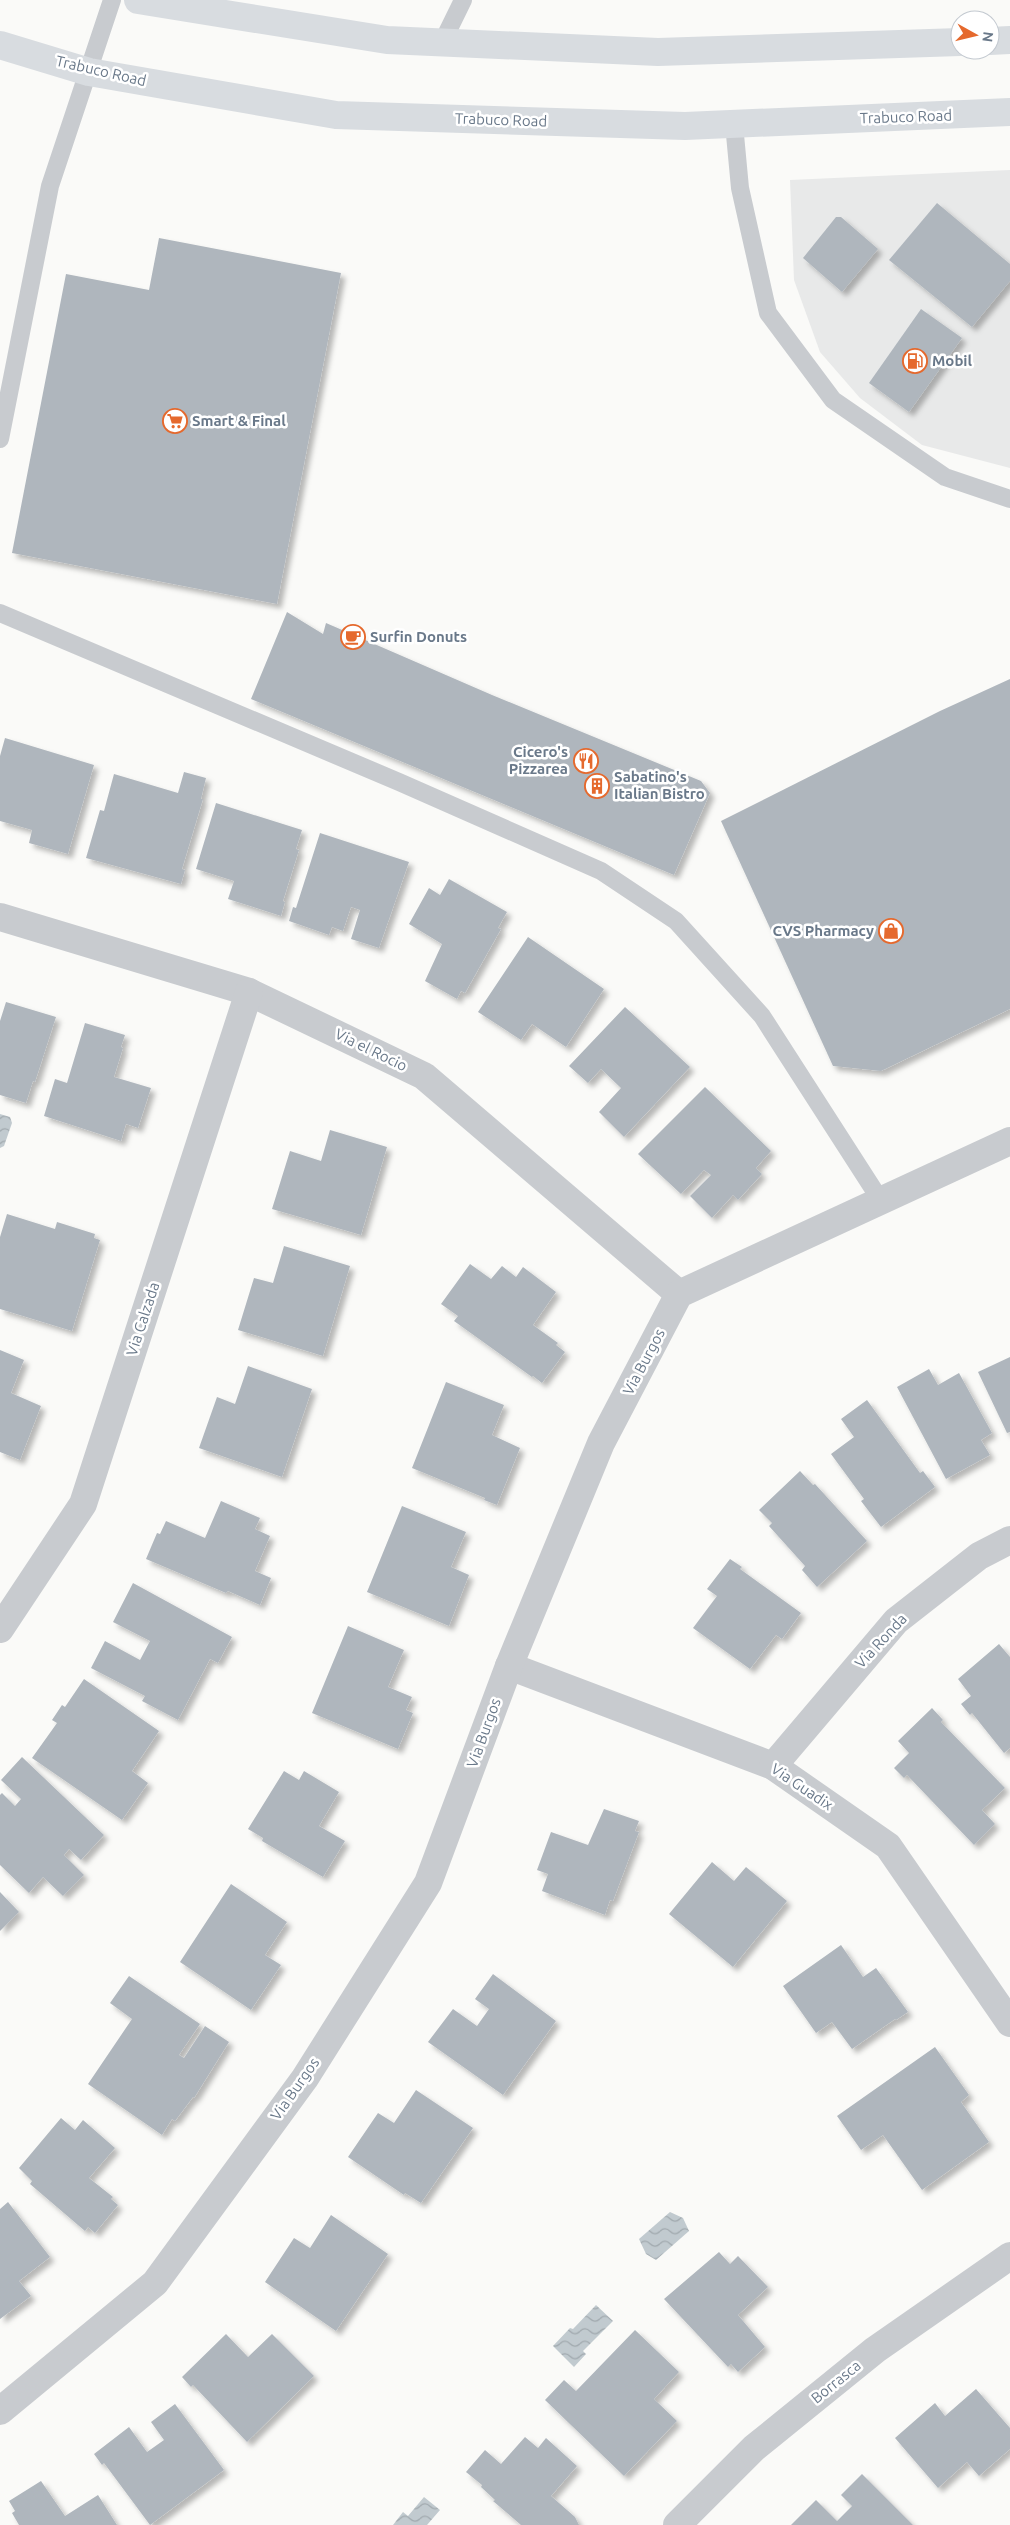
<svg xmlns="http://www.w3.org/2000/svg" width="1010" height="2525" viewBox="0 0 1010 2525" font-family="Ubuntu,sans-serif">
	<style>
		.built { fill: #e8e9e9 }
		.water { fill: url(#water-waves) }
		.building { fill: #afb6bd; filter: url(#shadow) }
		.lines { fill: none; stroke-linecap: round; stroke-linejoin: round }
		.service { stroke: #c8cbcf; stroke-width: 18 }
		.minor { stroke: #c8cbcf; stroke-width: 28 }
		.primary { stroke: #d8dce0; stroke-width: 28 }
		.labels { text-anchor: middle; stroke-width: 5; stroke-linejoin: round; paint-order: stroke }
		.street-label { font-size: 15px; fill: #697889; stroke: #fff }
		.poi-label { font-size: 15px; font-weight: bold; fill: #697889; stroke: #fff; text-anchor: start }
	</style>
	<defs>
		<pattern id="water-waves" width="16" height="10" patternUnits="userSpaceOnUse" patternTransform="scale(1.25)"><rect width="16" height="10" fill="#c1cacf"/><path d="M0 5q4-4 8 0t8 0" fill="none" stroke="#a1a9ae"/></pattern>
		<filter id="shadow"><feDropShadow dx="4.5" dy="4.5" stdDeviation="2.5" flood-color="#0004"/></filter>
	</defs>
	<rect width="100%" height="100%" fill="#fafaf8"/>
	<polygon class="built" points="1010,170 1010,468 922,445 860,398 820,352 794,280 790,180"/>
	<g class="water">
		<polygon points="0,1114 10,1117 12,1123 4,1146 0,1148"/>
		<polygon points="670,2212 683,2218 689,2231 656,2260 646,2254 639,2239"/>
		<polygon points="596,2305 613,2321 583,2351 586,2354 574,2367 553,2346 570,2328 573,2329"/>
		<polygon points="424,2497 440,2510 427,2525 393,2525 403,2512 408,2516"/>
	</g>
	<g class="building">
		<polygon points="937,203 1010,264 1010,281 972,327 889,260"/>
		<polygon points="836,217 841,217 878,249 842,292 803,258"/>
		<polygon points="159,238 341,273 277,604 12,553 66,274 149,290"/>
		<polygon points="921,309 962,338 909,412 869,383"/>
		<polygon points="287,612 323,634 326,623 492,695 701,781 710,793 674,875 251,699"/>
		<polygon points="1010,679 1010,1009 881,1071 833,1066 721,821 940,711"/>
		<polygon points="5,738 94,765 68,854 29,843 32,830 0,821 0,756"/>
		<polygon points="184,772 206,778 201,799 203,799 182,869 185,870 181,884 86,858 100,810 104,811 114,774 178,793"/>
		<polygon points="216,803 302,830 296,849 299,850 283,901 285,902 281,916 228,899 234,881 196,869"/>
		<polygon points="320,833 409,862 379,948 351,939 360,910 351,907 343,931 332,927 329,935 289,921 293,907 296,908"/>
		<polygon points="449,879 507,912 498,928 501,929 465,993 461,991 457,999 425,981 442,944 409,924 429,888 440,895"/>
		<polygon points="528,937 604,989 566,1047 532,1024 521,1040 478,1012"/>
		<polygon points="6,1002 56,1017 35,1082 33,1081 26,1103 0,1095 0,1021"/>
		<polygon points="625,1007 690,1067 624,1137 599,1112 621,1088 601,1069 588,1083 569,1066"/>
		<polygon points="85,1023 125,1035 121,1047 123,1048 114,1077 151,1088 138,1128 126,1124 121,1141 44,1116 55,1079 67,1083"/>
		<polygon points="705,1087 771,1151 756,1168 762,1174 738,1200 733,1195 712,1218 690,1196 711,1175 704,1170 681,1194 638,1154"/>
		<polygon points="330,1130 387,1147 361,1235 272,1209 290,1151 321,1161"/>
		<polygon points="7,1214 55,1229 57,1222 95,1234 94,1238 100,1240 72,1331 0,1309 0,1237"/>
		<polygon points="284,1246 350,1266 323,1356 238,1330 254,1278 273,1283"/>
		<polygon points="470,1264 491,1279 502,1266 516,1277 523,1267 556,1292 533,1325 558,1343 556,1345 565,1352 542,1383 533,1376 532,1377 454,1321 458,1316 441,1304"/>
		<polygon points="0,1350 24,1360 11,1393 41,1406 20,1460 0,1452"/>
		<polygon points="1010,1357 1010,1432 1007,1433 978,1372"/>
		<polygon points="248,1366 312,1389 282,1477 199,1448 217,1397 235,1404"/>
		<polygon points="929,1369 938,1385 959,1373 992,1433 981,1440 990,1455 946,1479 897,1387"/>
		<polygon points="446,1382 504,1405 492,1435 520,1448 497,1505 484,1500 485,1498 412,1468"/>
		<polygon points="867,1400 920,1473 923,1471 935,1487 881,1527 861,1501 864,1499 831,1454 854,1437 841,1419"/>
		<polygon points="800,1471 813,1485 815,1484 867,1541 817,1587 802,1570 805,1566 769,1526 772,1523 759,1510"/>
		<polygon points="221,1501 260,1518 255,1529 270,1536 255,1571 271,1578 260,1605 228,1591 226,1593 146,1559 157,1533 160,1534 166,1521 205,1538"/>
		<polygon points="402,1506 466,1532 451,1567 469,1575 449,1626 367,1592"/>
		<polygon points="730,1559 742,1567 740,1569 801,1613 782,1639 776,1635 750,1669 693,1628 717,1596 707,1589"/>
		<polygon points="133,1583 232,1637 218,1663 210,1659 178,1720 142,1701 145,1696 91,1668 105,1641 140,1660 150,1641 113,1622"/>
		<polygon points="348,1626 404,1650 388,1687 412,1697 406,1710 413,1713 398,1749 312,1713"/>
		<polygon points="999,1644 1010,1657 1010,1748 1004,1753 972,1713 970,1715 961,1704 971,1696 958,1679"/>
		<polygon points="84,1679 159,1731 132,1771 148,1783 122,1820 32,1758 57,1723 52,1720 62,1705 65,1707"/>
		<polygon points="932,1708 943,1720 941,1722 1005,1788 982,1810 995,1824 974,1845 907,1775 904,1778 894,1768 909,1753 898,1741"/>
		<polygon points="22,1757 104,1835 81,1860 69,1849 64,1855 84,1875 63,1896 43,1877 29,1893 0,1865 0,1795 2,1793 15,1806 21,1799 1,1780"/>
		<polygon points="284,1771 299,1780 304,1771 339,1792 319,1826 345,1841 323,1877 262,1841 263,1838 248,1829"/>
		<polygon points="604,1809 639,1821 635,1831 639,1832 613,1901 610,1900 605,1915 542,1891 548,1874 537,1870 551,1832 588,1845"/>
		<polygon points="712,1862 734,1881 746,1867 787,1901 733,1967 669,1914"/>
		<polygon points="231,1884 287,1922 265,1955 281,1965 251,2010 180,1962"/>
		<polygon points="0,1892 19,1912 0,1931"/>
		<polygon points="841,1945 863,1977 876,1968 908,2012 896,2020 895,2019 852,2049 832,2022 816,2033 783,1986"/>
		<polygon points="493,1974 556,2021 503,2095 428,2042 453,2009 477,2026 489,2009 475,1999"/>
		<polygon points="129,1976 200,2024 179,2055 184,2058 205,2026 229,2042 194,2098 193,2097 175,2121 172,2119 162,2135 88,2084 132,2019 110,2003"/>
		<polygon points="935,2047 969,2095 961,2102 989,2142 922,2190 883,2135 861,2150 837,2116"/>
		<polygon points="416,2090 473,2128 421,2203 405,2193 404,2195 348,2157 378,2113 394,2123"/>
		<polygon points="61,2118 75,2130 83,2120 115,2148 89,2178 113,2197 111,2199 118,2205 95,2233 88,2227 85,2231 30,2184 32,2181 19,2168"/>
		<polygon points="8,2202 50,2257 19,2281 31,2296 0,2319 0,2209"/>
		<polygon points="331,2215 388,2254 336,2331 265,2282 294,2238 310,2248"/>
		<polygon points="719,2252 730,2264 738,2256 768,2287 738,2315 765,2347 738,2372 731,2364 728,2367 664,2299"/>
		<polygon points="635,2330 679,2372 654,2399 677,2421 624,2476 545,2400 564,2380 576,2391"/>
		<polygon points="226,2334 248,2357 272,2334 314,2376 247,2442 193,2385 191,2387 182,2377"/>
		<polygon points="976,2389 1010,2428 1010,2449 979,2476 967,2462 938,2488 895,2438 935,2403 945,2416"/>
		<polygon points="175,2404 224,2470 150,2525 104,2463 102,2465 94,2454 129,2427 147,2452 164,2440 151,2422"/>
		<polygon points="525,2437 538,2448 546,2438 577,2466 551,2496 575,2517 579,2525 521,2525 493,2501 495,2500 481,2487 482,2485 466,2472 485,2450 501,2464"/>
		<polygon points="862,2474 913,2525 791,2525 816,2500 837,2521 852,2506 841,2495"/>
		<polygon points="41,2481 65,2516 98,2495 117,2525 19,2525 12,2513 15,2511 9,2501"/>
	</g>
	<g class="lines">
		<g class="service">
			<polyline points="442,43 463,0"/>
			<polyline points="734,124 740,188 768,313 833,400 945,477 1010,499"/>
			<polyline points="0,439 50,186 112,0"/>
			<polyline points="0,613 399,782 601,871 676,921 762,1016 881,1201"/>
		</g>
		<g class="minor">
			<polyline points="0,917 249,992 424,1076 679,1294"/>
			<polyline points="0,1629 83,1504 249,992"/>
			<polyline points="509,1666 773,1766 888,1846 1010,2023"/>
			<polyline points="773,1766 896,1621 979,1556 1010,1540"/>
			<polyline points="0,2411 155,2283 305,2078 428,1883 509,1666 601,1443 679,1294 1010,1141"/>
			<polyline points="677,2525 754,2448 875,2350 1010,2256"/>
		</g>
		<g class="primary">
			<polyline points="138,0 387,40 658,52 960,42"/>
			<polyline points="990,41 1010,40"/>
			<polyline points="0,45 89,72 336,115 685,126 1010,112"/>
		</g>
	</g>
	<defs>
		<symbol id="fuel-ring" viewBox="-11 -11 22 22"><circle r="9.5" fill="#fff" stroke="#e5692d" stroke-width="1.5"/><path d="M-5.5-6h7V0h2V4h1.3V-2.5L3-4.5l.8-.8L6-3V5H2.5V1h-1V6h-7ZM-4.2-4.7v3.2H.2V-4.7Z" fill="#e5692d"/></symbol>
		<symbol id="supermarket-ring" viewBox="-11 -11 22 22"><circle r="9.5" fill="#fff" stroke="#e5692d" stroke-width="1.5"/><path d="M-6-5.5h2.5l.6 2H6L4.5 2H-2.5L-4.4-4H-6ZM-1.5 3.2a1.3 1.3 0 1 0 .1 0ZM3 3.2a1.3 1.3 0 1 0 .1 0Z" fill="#e5692d"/></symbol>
		<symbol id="cafe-ring" viewBox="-11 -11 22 22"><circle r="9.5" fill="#fff" stroke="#e5692d" stroke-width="1.5"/><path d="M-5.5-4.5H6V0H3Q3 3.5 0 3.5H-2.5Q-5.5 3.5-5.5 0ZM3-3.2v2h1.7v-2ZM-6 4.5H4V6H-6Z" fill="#e5692d"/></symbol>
		<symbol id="restaurant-ring" viewBox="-11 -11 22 22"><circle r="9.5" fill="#fff" stroke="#e5692d" stroke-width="1.5"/><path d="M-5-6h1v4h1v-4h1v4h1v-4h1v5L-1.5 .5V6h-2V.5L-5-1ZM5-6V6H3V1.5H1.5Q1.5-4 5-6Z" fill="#e5692d"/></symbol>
		<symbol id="building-ring" viewBox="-11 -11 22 22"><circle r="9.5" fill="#fff" stroke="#e5692d" stroke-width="1.5"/><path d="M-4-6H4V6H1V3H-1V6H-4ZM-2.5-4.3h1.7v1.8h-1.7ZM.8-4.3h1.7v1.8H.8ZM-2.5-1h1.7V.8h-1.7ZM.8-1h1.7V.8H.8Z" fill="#e5692d"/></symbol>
		<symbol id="shop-ring" viewBox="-11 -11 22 22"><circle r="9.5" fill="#fff" stroke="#e5692d" stroke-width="1.5"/><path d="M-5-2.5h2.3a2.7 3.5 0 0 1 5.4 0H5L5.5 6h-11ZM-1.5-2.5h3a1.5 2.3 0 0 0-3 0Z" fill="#e5692d"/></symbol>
	</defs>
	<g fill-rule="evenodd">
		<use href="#fuel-ring" x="901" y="347" width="28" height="28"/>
		<use href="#supermarket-ring" x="161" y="407" width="28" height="28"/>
		<use href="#cafe-ring" x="339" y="623" width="28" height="28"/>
		<use href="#restaurant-ring" x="572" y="747" width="28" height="28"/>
		<use href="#building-ring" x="583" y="772" width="28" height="28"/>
		<use href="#shop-ring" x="877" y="917" width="28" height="28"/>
	</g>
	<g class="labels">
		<g class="street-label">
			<text transform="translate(101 71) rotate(13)" y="5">Trabuco Road</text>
			<text transform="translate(906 117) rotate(-2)" y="5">Trabuco Road</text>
			<text transform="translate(501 120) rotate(2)" y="5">Trabuco Road</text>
			<text transform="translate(371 1050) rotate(26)" y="5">Via el Rocio</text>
			<text transform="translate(143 1319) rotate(-72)" y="5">Via Calzada</text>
			<text transform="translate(644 1362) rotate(-62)" y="5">Via Burgos</text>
			<text transform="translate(881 1641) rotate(-47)" y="5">Via Ronda</text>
			<text transform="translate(484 1733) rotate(-70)" y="5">Via Burgos</text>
			<text transform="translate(802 1787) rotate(34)" y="5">Via Guadix</text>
			<text transform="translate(295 2089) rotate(-55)" y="5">Via Burgos</text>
			<text transform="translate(836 2382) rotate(-39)" y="5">Borrasca</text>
		</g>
		<g class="poi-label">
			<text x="932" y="366">Mobil</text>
			<text x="192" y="426">Smart &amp; Final</text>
			<text x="370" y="642">Surfin Donuts</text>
			<text x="568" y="757" text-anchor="end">Cicero's<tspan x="568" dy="17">Pizzarea</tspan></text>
			<text x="614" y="782">Sabatino's<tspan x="614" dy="17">Italian Bistro</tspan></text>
			<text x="874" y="936" text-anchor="end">CVS Pharmacy</text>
		</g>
	</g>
	<g transform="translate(975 35) rotate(98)"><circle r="24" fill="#ffffff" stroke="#c3c9d0"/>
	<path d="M0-4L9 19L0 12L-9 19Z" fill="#e5692d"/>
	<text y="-8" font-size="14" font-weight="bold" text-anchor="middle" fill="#697889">N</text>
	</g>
</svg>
